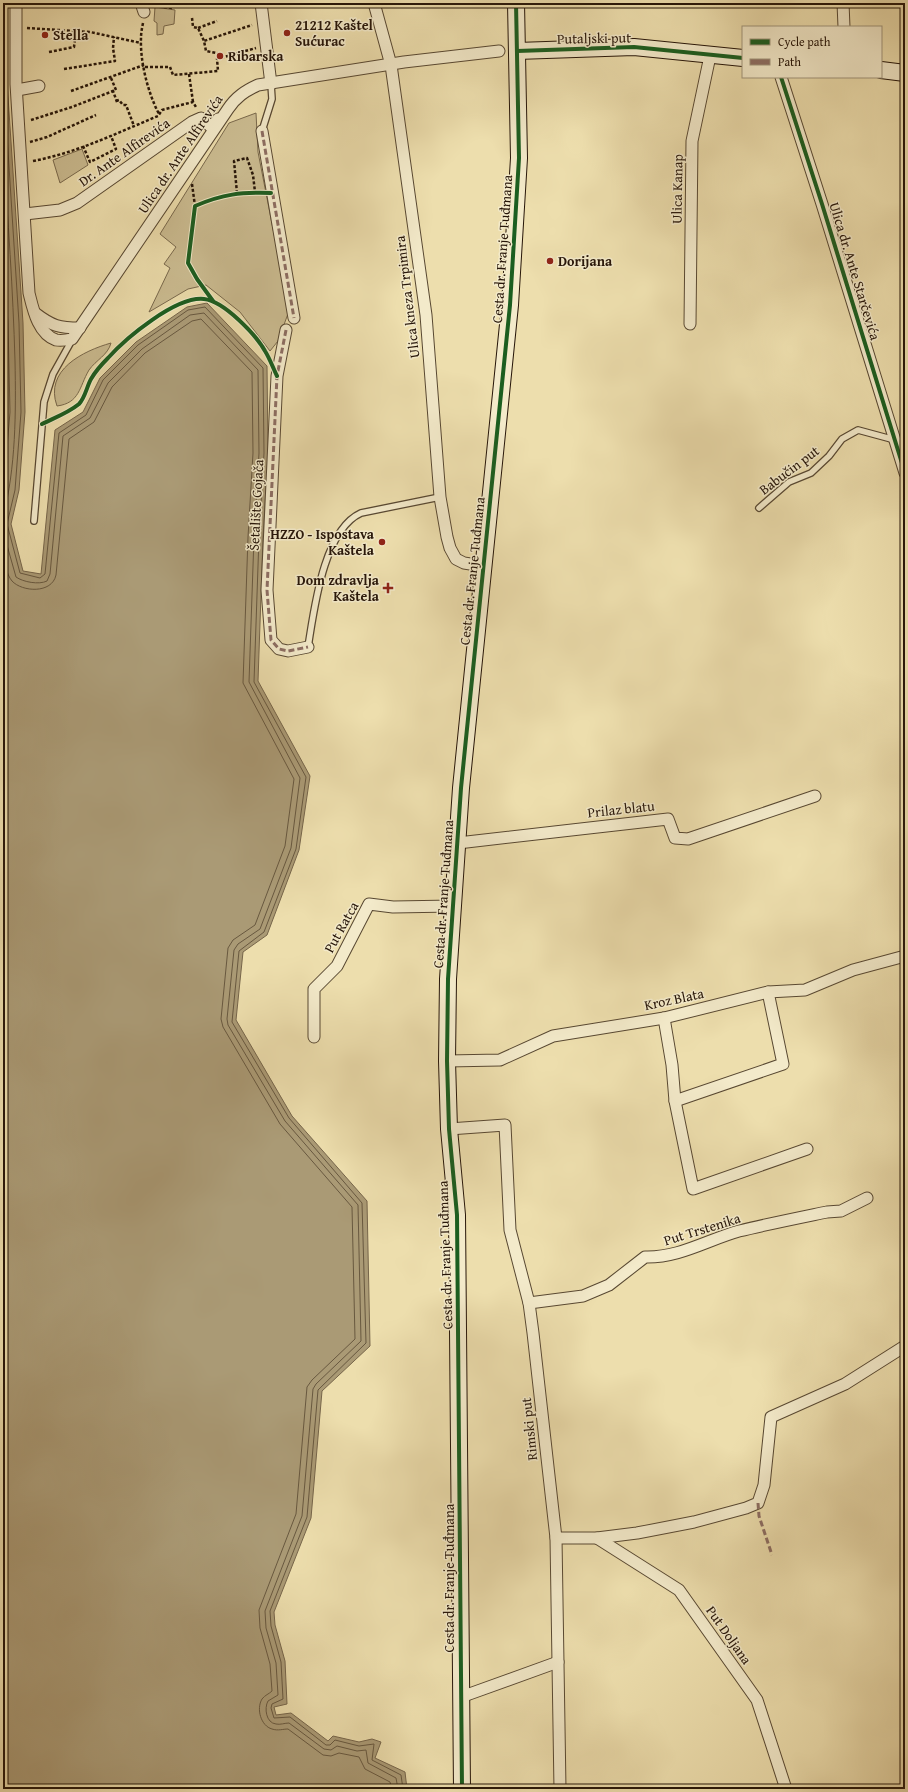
<svg xmlns="http://www.w3.org/2000/svg" width="908" height="1792" viewBox="0 0 908 1792" font-family="'Gentium Book Plus',serif">
	<style>
		.green { fill: #cbbc91; stroke: #79694d }
		.water { fill: #aa9a75; stroke: #76654a }
		.lines { fill: none; stroke-linecap: round; stroke-linejoin: round }
		.shore { stroke: #68583f; stroke-width: 1 }
		.lane-casing { stroke: #584832; stroke-width: 8 }
		.street-casing { stroke: #584832; stroke-width: 13 }
		.secondary-casing { stroke: #271609; stroke-width: 18 }
		.path { stroke: #271609; stroke-width: 2.5; stroke-dasharray: 3 2; stroke-linecap: butt }
		.lane { stroke: #f3eaca; stroke-width: 5.5 }
		.street { stroke: #f3eaca; stroke-width: 11 }
		.secondary { stroke: #f3eaca; stroke-width: 16 }
		.quiet { stroke: #8d6e63; stroke-width: 3; stroke-dasharray: 6 3; stroke-linecap: butt }
		.cycleway-casing { stroke: #f3eaca; stroke-width: 6 }
		.cycleway { stroke: #1b5e20; stroke-width: 4 }
		.poi-dot { fill: #8f2418; stroke: #f3eaca; stroke-width: 1.5 }
		.labels { text-anchor: middle; stroke-width: 3; stroke-linejoin: round; paint-order: stroke }
		.poi-label { font-size: 14px; font-weight: bold; fill: #271609; stroke: #f3eaca; text-anchor: start }
		.street-label { font-size: 14px; fill: #271609; stroke: #f3eaca }
	</style>
	<rect width="100%" height="100%" fill="#eddead"/>
	<filter id="stains"><feTurbulence type="fractalNoise" baseFrequency=".005" numOctaves="4"/><feColorMatrix values="0 0 0 0 .2 0 0 0 0 .09 0 0 0 0 .02 0 0 0 .5 -.17"/></filter>
	<radialGradient id="worn" r=".72"><stop offset=".6" stop-color="#630" stop-opacity="0"/><stop offset="1" stop-color="#630" stop-opacity=".3"/></radialGradient>
	<g class="green">
		<polygon points="155,7 175,10 174,24 164,26 163,34 157,35 157,23 154,21"/>
		<polygon points="256,113 258,152 289,311 278,341 270,351 240,312 206,285 188,289 149,312 170,268 164,264 176,247 160,234 229,123"/>
		<polygon points="82,149 88,165 60,183 53,160"/>
		<path d="M111 343C108 355 96 360 89 370 79 387 80 403 57 406 44 370 83 351 111 343Z"/>
	</g>
	<polygon class="water" points="3,21 23,323 25,412 19,490 11,524 23,571 41,574 55,430 83,412 100,378 136,342 187,307 207,303 267,366 268,453 263,537 258,681 310,776 299,850 267,935 243,952 236,1020 292,1116 367,1201 370,1346 322,1391 311,1518 274,1612 275,1625 285,1661 287,1704 274,1707 276,1715 291,1713 328,1741 333,1736 359,1742 372,1739 381,1742 375,1758 405,1772 407,1789 3,1789"/>
	<g class="lines">
		<g class="shore">
			<polyline points="3,72 19,323 21,412 15,490 7,524 20,573 40,578 45,574 59,433 86,415 103,380 138,345 188,310 205,307 263,368 264,453 259,537 254,682 306,777 296,849 264,932 239,951 232,1022 289,1118 362,1203 366,1343 318,1390 307,1517 270,1611 271,1626 281,1662 283,1699 272,1704 271,1708 274,1718 290,1717 326,1745 330,1745 335,1740 359,1746 374,1744 372,1760 401,1775 403,1789"/>
			<path d="M3 148C8 219 13 290 15 361 16 413 16 466 3 518"/>
			<polyline points="3,242 8,324 10,412 3,494"/>
			<path d="M3 531 16 577C23 582 39 585 47 581L50 574 63 436 90 418 108 383 142 349 190 315 204 313 258 370 259 453 254 537 249 682 300 778 291 848 260 929 238 944 234 950 227 1019 228 1025 285 1121 358 1205 361 1341 316 1384 313 1389 302 1516 265 1611 266 1628 276 1663 278 1695 268 1701C264 1708 266 1723 276 1724 280 1725 285 1723 289 1723L324 1749 331 1750 337 1746 357 1751 366 1750 368 1763 396 1778 398 1789"/>
			<path d="M3 554C5 562 6 574 12 581 22 592 52 594 56 575L69 439 94 422 112 387 145 353 192 321 201 319 252 372 253 453 248 537 243 683 294 779 285 846 255 925 233 940 228 948 221 1019 223 1027 280 1124 352 1207 355 1339 312 1380 307 1387 296 1514 259 1610 260 1628 270 1664 272 1691C269 1694 265 1695 262 1699 256 1709 261 1726 272 1729 278 1731 283 1729 288 1729L323 1755 331 1756 339 1753 359 1757 365 1769 390 1782 392 1789"/>
		</g>
		<defs>
			<g id="lane">
				<polyline points="262,131 272,99 271,84"/>
				<polyline points="759,508 789,482 811,473 829,456 842,439 858,430 895,440"/>
				<polyline points="34,521 44,402 53,374 72,340"/>
				<path d="M308 647C314 611 323 530 361 513L440 497"/>
			</g>
			<g id="street">
				<path d="M16 3V84L29 293C33 309 38 334 56 340 61 341 67 340 72 339L228 109C236 97 245 91 258 85L404 62 499 51"/>
				<polyline points="141,3 144,12"/>
				<polyline points="261,3 271,84"/>
				<polyline points="374,3 391,65 426,315 440,497 447,537 450,548 456,559 464,563 483,566"/>
				<polyline points="843,3 844,27"/>
				<polyline points="781,77 822,204 905,473"/>
				<polyline points="17,90 39,86"/>
				<polyline points="262,131 294,318"/>
				<polyline points="25,214 60,210 77,203 192,122 201,118 211,127 218,119"/>
				<path d="M35 313C52 326 59 328 80 328"/>
				<polyline points="690,324 692,141 710,56"/>
				<polyline points="286,330 277,376 267,590 271,640 279,649 288,651 308,647"/>
				<polyline points="458,843 668,819 675,838 688,839 815,796"/>
				<polyline points="664,1018 672,1065 675,1101 783,1064 768,992"/>
				<polyline points="314,1037 314,989 337,966 369,904 393,907 453,906"/>
				<polyline points="447,1061 500,1060 553,1036 664,1018 768,992 805,990 853,970 905,956"/>
				<polyline points="675,1101 693,1189 807,1149"/>
				<polyline points="449,1129 505,1125 510,1230 529,1303 533,1333 556,1538 560,1789"/>
				<path d="M529 1303 583 1296 609 1285 645 1257C679 1258 707 1240 739 1231 768 1224 798 1218 827 1212L841 1211 867 1198"/>
				<polyline points="556,1538 597,1538 637,1533 694,1522 746,1508 758,1503 764,1485 771,1417 845,1384 905,1346"/>
				<polyline points="597,1538 679,1590 757,1700 786,1789"/>
				<polyline points="461,1697 558,1662"/>
			</g>
			<g id="secondary">
				<polyline points="517,51 634,47 743,58"/>
				<polyline points="881,70 905,73"/>
				<polyline points="462,1789 457,1215 449,1129 447,1061 448,979 461,788 510,305 519,158 516,3"/>
			</g>
		</defs>
		<use href="#lane" class="lane-casing"/>
		<use href="#street" class="street-casing"/>
		<use href="#secondary" class="secondary-casing"/>
		<g class="path">
			<polyline points="154,6 173,8"/>
			<polyline points="192,18 193,27 198,28 204,41"/>
			<path d="M143 23C142 28 141 33 141 38 140 62 148 93 159 114"/>
			<polyline points="27,28 90,32 141,43"/>
			<polyline points="198,28 217,21"/>
			<polyline points="49,52 74,47 76,31"/>
			<polyline points="222,58 221,54 206,51 204,41 252,25"/>
			<polyline points="145,67 170,67 173,75 218,71 217,59 256,48"/>
			<polyline points="64,69 115,61 113,48 114,37"/>
			<polyline points="189,74 193,102"/>
			<polyline points="111,78 116,90 113,91 117,102"/>
			<polyline points="71,91 144,65"/>
			<polyline points="116,101 119,100 123,105 126,105 134,126"/>
			<polyline points="31,120 72,107 113,91"/>
			<polyline points="30,142 47,137 96,115"/>
			<polyline points="83,146 90,162 116,149 111,136"/>
			<path d="M33 161C76 153 117 133 158 116L162 110 193 102 196 107"/>
			<polyline points="192,184 195,206"/>
			<polyline points="237,193 234,161 247,158 253,175 255,192"/>
			<path d="M213 301 197 279 188 263 195 206C217 196 237 191 261 193"/>
			<path d="M51 420C60 416 74 410 80 403 86 396 87 385 91 378 111 347 165 301 202 299 212 298 221 307 229 313 244 324 260 340 268 357"/>
		</g>
		<use href="#lane" class="lane"/>
		<use href="#street" class="street"/>
		<use href="#secondary" class="secondary"/>
		<g class="quiet">
			<polyline points="262,131 294,318"/>
			<polyline points="286,330 277,376 267,590 271,640 279,649 288,651 308,647"/>
			<polyline points="758,1503 759,1516 772,1555"/>
		</g>
		<defs>
			<g id="cycleway">
				<polyline points="517,51 634,47 743,58"/>
				<polyline points="781,77 822,204 905,473"/>
				<path d="M213 301 197 279 188 263 195 206C223 194 241 192 271 193"/>
				<path d="M42 424C54 418 68 413 79 404 85 398 87 386 91 379 95 372 102 364 108 358 126 338 176 296 204 299 224 301 256 335 265 351 270 359 273 368 277 376"/>
				<polyline points="462,1789 457,1215 449,1129 447,1061 448,979 461,788 510,305 519,158 516,3"/>
			</g>
		</defs>
		<use href="#cycleway" class="cycleway-casing"/>
		<use href="#cycleway" class="cycleway"/>
	</g>
	<g class="poi-dot">
		<circle cx="287" cy="33" r="4"/>
		<circle cx="45" cy="35" r="4"/>
		<circle cx="220" cy="56" r="4"/>
		<circle cx="550" cy="261" r="4"/>
		<circle cx="382" cy="542" r="4"/>
		<path d="M386 582h4v4h4v4h-4v4h-4v-4h-4v-4h4z"/>
	</g>
	<g class="labels">
		<g class="poi-label">
			<text x="295" y="30">21212 Kaštel<tspan x="295" dy="16">Sućurac</tspan></text>
			<text x="53" y="40">Stella</text>
			<text x="228" y="61">Ribarska</text>
			<text x="558" y="266">Dorijana</text>
			<text x="374" y="539" text-anchor="end">HZZO - Ispostava<tspan x="374" dy="16">Kaštela</tspan></text>
			<text x="379" y="585" text-anchor="end">Dom zdravlja<tspan x="379" dy="16">Kaštela</tspan></text>
		</g>
		<g class="street-label">
			<text transform="translate(594 38) rotate(-1)" y="5">Putaljski put</text>
			<text transform="translate(124 152) rotate(-35)" y="5">Dr. Ante Alfirevića</text>
			<text transform="translate(180 154) rotate(-56)" y="5">Ulica dr. Ante Alfirevića</text>
			<text transform="translate(677 189) rotate(-89)" y="5">Ulica Kanap</text>
			<text transform="translate(502 249) rotate(-86)" y="5">Cesta dr. Franje Tuđmana</text>
			<text transform="translate(855 271) rotate(73)" y="5">Ulica dr. Ante Starčevića</text>
			<text transform="translate(407 297) rotate(-97)" y="5">Ulica kneza Trpimira</text>
			<text transform="translate(789 470) rotate(-37)" y="5">Babučin put</text>
			<text transform="translate(256 505) rotate(-87)" y="5">Šetalište Gojača</text>
			<text transform="translate(472 571) rotate(-84)" y="5">Cesta dr. Franje Tuđmana</text>
			<text transform="translate(621 809) rotate(-6)" y="5">Prilaz blatu</text>
			<text transform="translate(443 894) rotate(-86)" y="5">Cesta dr. Franje Tuđmana</text>
			<text transform="translate(341 927) rotate(-61)" y="5">Put Ratca</text>
			<text transform="translate(674 999) rotate(-12)" y="5">Kroz Blata</text>
			<text transform="translate(702 1229) rotate(-17)" y="5">Put Trstenika</text>
			<text transform="translate(445 1255) rotate(-92)" y="5">Cesta dr. Franje Tuđmana</text>
			<text transform="translate(529 1429) rotate(-96)" y="5">Rimski put</text>
			<text transform="translate(449 1578) rotate(-90)" y="5">Cesta dr. Franje Tuđmana</text>
			<text transform="translate(729 1635) rotate(55)" y="5">Put Doljana</text>
		</g>
	</g>
	<rect width="908" height="1792" fill="none" stroke="#eddead" stroke-width="16"/>
	<rect x="4" y="4" width="900" height="1784" fill="none" stroke="#271609" stroke-width="2"/>
	<rect x="8" y="8" width="892" height="1776" fill="none" stroke="#271609"/>
	<rect x="742" y="26" width="140" height="52" fill="#f3eaca" stroke="#a1957d"/>
	<rect x="750" y="39" width="20" height="6" fill="#1b5e20" stroke="#a1957d"/>
	<text x="778" y="46" font-size="12" fill="#271609">Cycle path</text>
	<rect x="750" y="59" width="20" height="6" fill="#8d6e63" stroke="#a1957d"/>
	<text x="778" y="66" font-size="12" fill="#271609">Path</text>
	<rect width="100%" height="100%" filter="url(#stains)"/>
	<rect width="100%" height="100%" fill="url(#worn)"/>
</svg>
